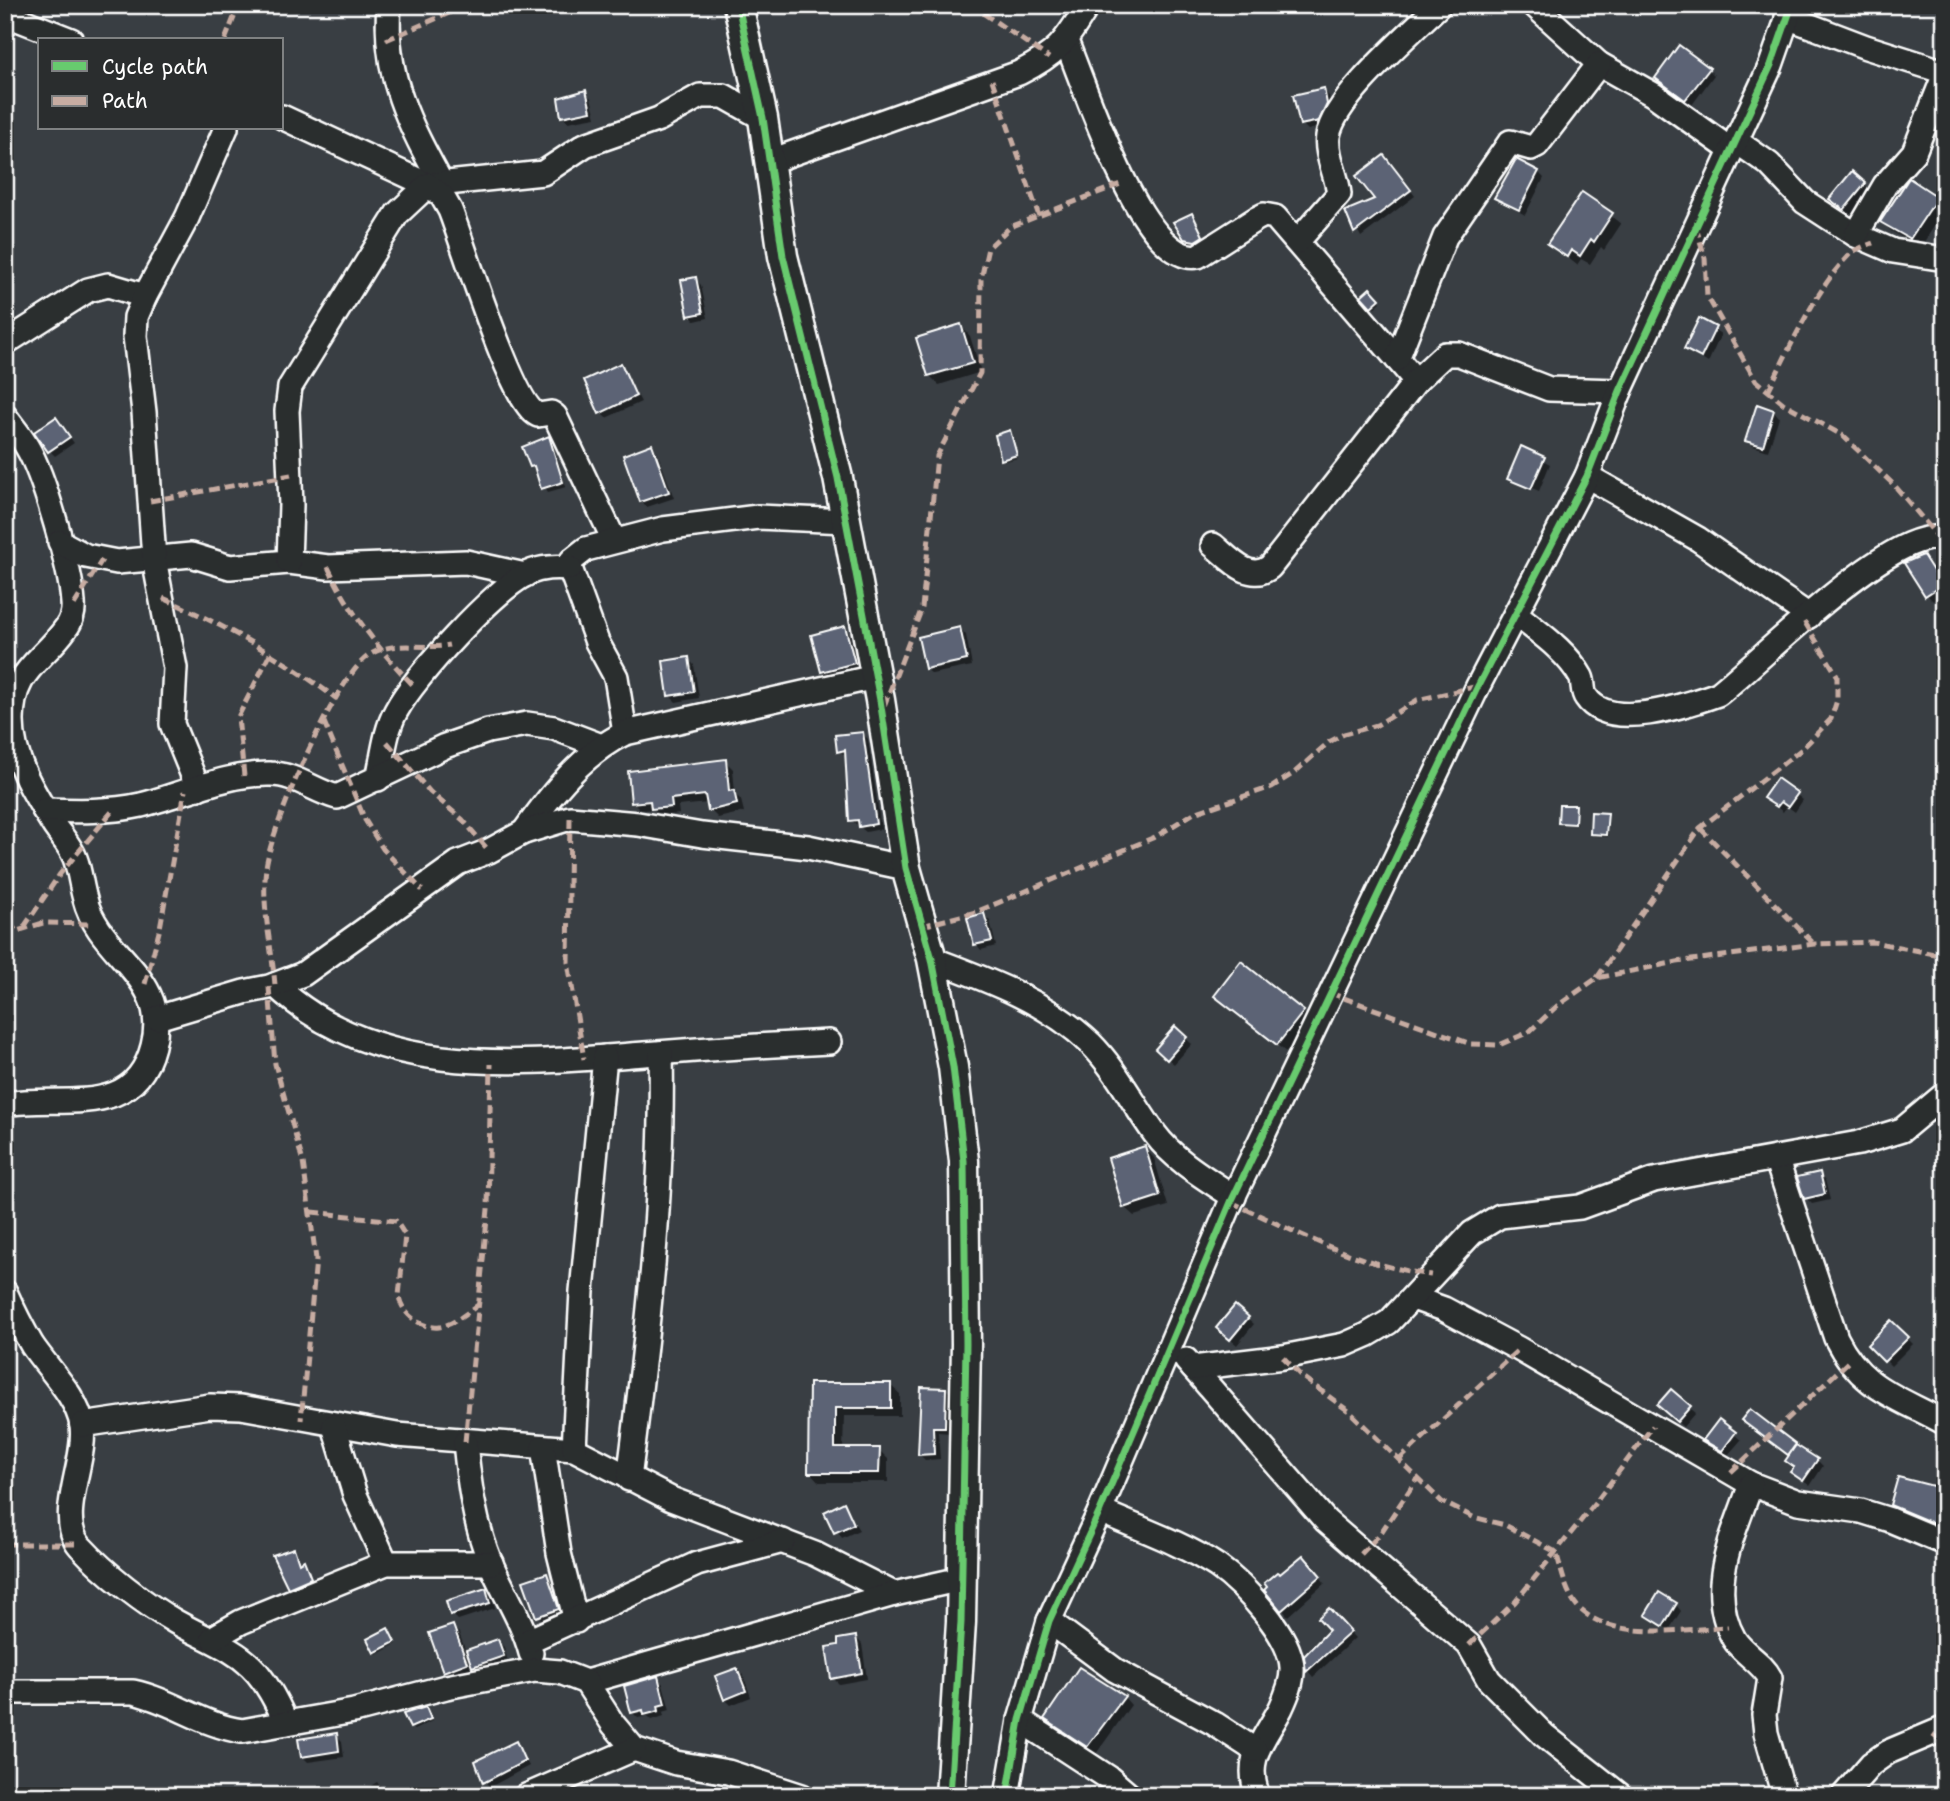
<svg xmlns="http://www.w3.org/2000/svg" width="1950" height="1801" viewBox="0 0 1950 1801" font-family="'Shantell Sans',sans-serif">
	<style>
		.shadow { fill: #0007 }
		.building { fill: #5b6475; stroke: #fff; stroke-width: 2 }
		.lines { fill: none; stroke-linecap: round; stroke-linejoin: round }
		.minor-casing { stroke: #fff; stroke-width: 28 }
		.tertiary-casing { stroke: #fff; stroke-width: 33 }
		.minor { stroke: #2a2d2e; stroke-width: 23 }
		.tertiary { stroke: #2a2d2e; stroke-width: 28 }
		.quiet { stroke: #c7aca2; stroke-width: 5; stroke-dasharray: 10 5; stroke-linecap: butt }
		.cycleway-casing { stroke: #2a2d2e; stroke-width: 11 }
		.cycleway { stroke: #67ca6e; stroke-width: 7 }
	</style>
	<rect width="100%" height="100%" fill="#393e43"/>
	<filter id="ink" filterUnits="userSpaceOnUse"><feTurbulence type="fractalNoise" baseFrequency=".0143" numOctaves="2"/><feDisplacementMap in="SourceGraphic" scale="14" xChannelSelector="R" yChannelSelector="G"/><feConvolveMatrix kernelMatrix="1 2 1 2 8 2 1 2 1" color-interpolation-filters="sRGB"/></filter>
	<g filter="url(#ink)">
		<g class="shadow">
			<polygon points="1709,70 1714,75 1692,105 1663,83"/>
			<polygon points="1323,90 1329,96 1332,111 1324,126 1308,130 1302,124"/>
			<polygon points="585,92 591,98 596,117 568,122 562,116"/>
			<polygon points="1389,162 1415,196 1361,237 1348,212 1377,200"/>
			<polygon points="1538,172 1544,178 1525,215 1496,198"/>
			<polygon points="1852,173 1871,190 1851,215 1831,199"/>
			<polygon points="1583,194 1621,224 1604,250 1601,247 1590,264 1581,259 1577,265 1550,244"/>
			<polygon points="1937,198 1945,210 1920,248 1891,231 1882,222"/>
			<polygon points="1191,215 1208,242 1201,246 1191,244 1185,238"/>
			<polygon points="695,279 701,285 708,318 695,321 689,315"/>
			<polygon points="1370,290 1381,302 1374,308 1364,296"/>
			<polygon points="1700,321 1721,334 1708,363 1686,349"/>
			<polygon points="961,326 970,336 981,372 939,385 929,375"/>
			<polygon points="621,365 641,402 606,418 600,412"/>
			<polygon points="1774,411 1779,417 1768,451 1753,446 1747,440"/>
			<polygon points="61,425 74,443 55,456 50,451"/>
			<polygon points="1009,432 1018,458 1005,461 1003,459"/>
			<polygon points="549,438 553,443 566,487 548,492 532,466"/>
			<polygon points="651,446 657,452 674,498 647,507 641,501"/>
			<polygon points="1522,449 1550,464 1539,491 1509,478"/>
			<polygon points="1923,557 1945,588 1945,593 1933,601 1927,595"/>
			<polygon points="845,628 850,634 860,668 828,677 822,671"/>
			<polygon points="960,629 966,635 972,666 932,674 926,669"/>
			<polygon points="688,659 694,665 699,698 676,702 670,696"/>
			<polygon points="862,733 868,739 881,829 866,832 851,820 847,756 839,751"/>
			<polygon points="725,761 733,769 735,794 741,800 744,812 718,818 710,810 708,803 678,806 679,814 661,816 653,809 641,810 633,802"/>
			<polygon points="1778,780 1803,800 1795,812 1787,806 1783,812 1765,798"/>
			<polygon points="1575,807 1577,825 1562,825 1560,823"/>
			<polygon points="1607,814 1608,837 1594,836 1592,834"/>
			<polygon points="984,915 990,921 996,946 981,950 976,944"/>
			<polygon points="1216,996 1303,1012 1312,1021 1287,1053"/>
			<polygon points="1175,1029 1192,1044 1174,1064 1163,1055"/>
			<polygon points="1144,1148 1154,1158 1168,1206 1134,1216 1124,1207"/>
			<polygon points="1819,1174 1825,1180 1830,1200 1812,1204 1806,1198"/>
			<polygon points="1235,1307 1254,1324 1237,1345 1224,1334"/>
			<polygon points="1891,1322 1913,1344 1891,1366 1870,1345"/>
			<polygon points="811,1385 890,1385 900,1394 900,1416 844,1416 843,1450 879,1450 888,1459 888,1482 819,1482 810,1472"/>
			<polygon points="946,1389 952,1395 950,1433 938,1432 940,1459 925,1460 919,1454"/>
			<polygon points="1689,1408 1695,1413 1683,1427 1665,1410"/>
			<polygon points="1719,1422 1741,1440 1728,1455 1705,1440"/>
			<polygon points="1749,1426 1795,1445 1817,1460 1823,1466 1810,1486 1792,1472 1795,1468 1787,1461 1790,1456"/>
			<polygon points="1945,1491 1945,1530 1898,1511 1892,1505"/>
			<polygon points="843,1505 859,1530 842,1538 826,1513"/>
			<polygon points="294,1550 300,1564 306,1565 313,1581 292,1589 289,1587"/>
			<polygon points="1309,1563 1325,1583 1288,1616 1266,1590 1280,1576"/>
			<polygon points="546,1575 552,1581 563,1615 544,1622 538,1616"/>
			<polygon points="486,1590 492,1596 495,1608 458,1620 452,1614"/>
			<polygon points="1676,1605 1681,1611 1669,1630 1647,1614"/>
			<polygon points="1329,1610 1355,1638 1313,1677 1308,1671 1306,1656 1331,1630"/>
			<polygon points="453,1627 459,1633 466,1652 498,1641 504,1647 508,1662 479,1672 469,1662 472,1669 450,1677 444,1671"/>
			<polygon points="390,1633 396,1644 378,1654 375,1652"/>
			<polygon points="856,1638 862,1644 867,1679 839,1684 833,1678 840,1646"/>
			<polygon points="737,1670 743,1675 751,1697 731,1705 725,1699"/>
			<polygon points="657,1678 663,1684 670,1710 663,1712 664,1716 652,1720 648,1716 638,1718 632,1712"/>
			<polygon points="1124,1697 1131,1705 1096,1754 1046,1718"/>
			<polygon points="425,1709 432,1721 414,1730 411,1727"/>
			<polygon points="336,1735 342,1741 344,1757 308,1762 302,1756"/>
			<polygon points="516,1743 529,1766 490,1787 485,1782"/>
			<polygon points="377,1782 388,1796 354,1796"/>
		</g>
		<g class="building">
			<polygon points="1679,45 1710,68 1685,100 1655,78"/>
			<polygon points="1324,88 1327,104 1319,121 1300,125 1293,95"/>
			<polygon points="586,90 591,111 561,117 558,98"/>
			<polygon points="1384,155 1411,190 1354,233 1345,211 1374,199 1356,176"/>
			<polygon points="1516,159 1539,171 1519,210 1494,198"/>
			<polygon points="1852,171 1866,183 1844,210 1829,199"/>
			<polygon points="1909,178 1938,197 1910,239 1880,222"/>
			<polygon points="1582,192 1613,213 1594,242 1591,239 1580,256 1571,250 1567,257 1547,244"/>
			<polygon points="1192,213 1203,236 1195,241 1184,239 1173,222"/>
			<polygon points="696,277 703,313 688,316 681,280"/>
			<polygon points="1370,288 1380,299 1371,307 1361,296"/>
			<polygon points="1699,318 1716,327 1701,358 1684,349"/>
			<polygon points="961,324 973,363 928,376 916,338"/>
			<polygon points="621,363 636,396 599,414 584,380"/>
			<polygon points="1757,404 1774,410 1763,446 1745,441"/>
			<polygon points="56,417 70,437 48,452 34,432"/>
			<polygon points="1010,430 1017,455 1001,460 995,435"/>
			<polygon points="549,436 563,482 541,489 534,466 530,467 522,447"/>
			<polygon points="652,444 669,492 640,502 623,455"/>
			<polygon points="1521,446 1545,457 1531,489 1507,479"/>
			<polygon points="1923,555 1942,585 1925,596 1904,563"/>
			<polygon points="845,626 855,663 821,672 811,635"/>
			<polygon points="960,627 967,660 925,669 918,637"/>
			<polygon points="689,657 694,692 668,696 663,661"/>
			<polygon points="863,732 876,824 859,827 858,820 849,821 845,750 837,752 835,735"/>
			<polygon points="726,759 729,791 734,790 737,804 708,811 705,795 671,799 672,807 651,809 650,801 631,803 628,771"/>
			<polygon points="1777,778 1798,793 1788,807 1781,802 1777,807 1763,798"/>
			<polygon points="1559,805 1576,805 1575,824 1558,823"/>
			<polygon points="1591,812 1608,813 1606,835 1590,834"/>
			<polygon points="984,913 992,941 974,945 967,918"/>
			<polygon points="1241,961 1304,1011 1277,1045 1214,996"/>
			<polygon points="1175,1026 1187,1037 1167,1060 1155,1049"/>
			<polygon points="1145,1146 1160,1196 1123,1208 1108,1158"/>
			<polygon points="1820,1172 1825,1194 1804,1199 1797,1177"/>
			<polygon points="1235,1305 1249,1317 1230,1340 1216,1328"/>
			<polygon points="1891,1320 1909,1337 1884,1362 1867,1345"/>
			<polygon points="809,1383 891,1383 891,1408 835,1408 835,1448 880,1448 879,1473 808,1473"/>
			<polygon points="921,1387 946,1388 945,1427 933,1427 934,1454 918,1455"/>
			<polygon points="1671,1389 1691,1406 1677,1422 1657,1405"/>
			<polygon points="1750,1409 1796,1444 1788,1455 1741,1420"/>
			<polygon points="1719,1419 1736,1432 1722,1451 1703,1440"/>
			<polygon points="1796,1445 1818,1459 1803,1481 1790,1472 1794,1467 1785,1461"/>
			<polygon points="1898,1477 1945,1489 1945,1528 1890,1505"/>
			<polygon points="844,1502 854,1524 834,1533 824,1512"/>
			<polygon points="294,1548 299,1563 304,1560 311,1578 288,1588 272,1555"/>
			<polygon points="1303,1555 1321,1576 1281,1611 1264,1590 1267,1587 1264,1583 1277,1572 1280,1574"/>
			<polygon points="547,1573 559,1609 536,1617 523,1581"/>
			<polygon points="486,1588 490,1603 450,1615 446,1601"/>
			<polygon points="1659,1592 1677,1603 1663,1626 1645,1615"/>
			<polygon points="1329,1608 1351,1632 1306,1672 1304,1656 1329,1630 1318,1618"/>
			<polygon points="453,1625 467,1663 443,1672 429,1633"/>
			<polygon points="388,1628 395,1642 374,1653 367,1639"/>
			<polygon points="856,1636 862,1673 831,1679 826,1647 838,1645 838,1639"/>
			<polygon points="498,1639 504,1656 472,1667 466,1650"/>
			<polygon points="1079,1667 1125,1696 1087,1747 1044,1719"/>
			<polygon points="737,1668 746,1691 724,1700 715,1676"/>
			<polygon points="658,1676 665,1704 658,1706 659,1711 644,1715 643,1710 631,1713 624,1686"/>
			<polygon points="426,1707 431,1719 410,1728 403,1714"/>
			<polygon points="337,1733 339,1751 301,1757 298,1739"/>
			<polygon points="516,1741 525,1761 483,1783 475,1761"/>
		</g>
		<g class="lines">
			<defs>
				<g id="minor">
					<path d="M389 5C383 75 409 124 442 184"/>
					<polyline points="1534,5 1599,64 1654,95 1731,150"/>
					<polyline points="5,14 71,40"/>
					<polyline points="1787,17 1866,47 1945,72"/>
					<path d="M1066 41C1084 83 1142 267 1198 256L1256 219 1264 215 1275 217 1416 381"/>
					<polyline points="282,117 428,185 543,173 585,145 659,119 700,96 724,96 763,118"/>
					<polyline points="1736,141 1769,164 1805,202 1856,235 1893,251 1945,259"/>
					<path d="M768 162 1019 73C1059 53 1065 42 1088 5"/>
					<polyline points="1856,235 1885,185 1914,152 1945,74"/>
					<path d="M1297 242 1339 194C1337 175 1325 154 1328 136 1334 98 1411 33 1439 5"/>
					<polyline points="5,343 88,290 108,285 145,296"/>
					<polyline points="1397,359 1445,237 1510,142 1531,148 1537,145 1599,64"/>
					<path d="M5 416C12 426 21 436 27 447 44 475 71 570 73 603 74 612 71 622 66 628 41 663 12 670 12 721 12 760 35 795 55 827 62 837 71 847 75 858 80 871 81 886 85 899 99 956 171 976 153 1046 134 1121 61 1094 5 1104"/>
					<polyline points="1587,476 1698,539 1809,616"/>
					<polyline points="60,542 86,556 117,562 191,555 230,567 289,562 328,567 466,562 525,575"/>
					<path d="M1213 545C1229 558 1249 583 1270 567L1416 381 1445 354H1459L1549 389 1620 391"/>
					<path d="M289 562 291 505 287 411 290 387 397 214 428 185 442 196 450 210C464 245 511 403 538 415L551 413 555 416 614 540"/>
					<path d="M1516 614C1538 632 1567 651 1581 677 1584 683 1582 692 1586 697 1609 732 1687 705 1718 694 1757 664 1900 519 1945 540"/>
					<polyline points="625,733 616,677 597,642 570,568 572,560 586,549 663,529 758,517 846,521"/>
					<path d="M378 779C383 757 385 731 396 711 414 677 494 590 528 573 542 567 555 567 570 568"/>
					<polyline points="198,788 172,724 175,668 154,559 144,412 135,336 136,317 145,296 187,218 226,128"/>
					<path d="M44 810C76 811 110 812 141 805 184 794 227 773 271 774 295 774 314 791 337 797L445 746 488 731 527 724 554 728 599 745"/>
					<path d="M524 832C552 793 582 754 625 733L875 677"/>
					<path d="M932 959C988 980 1046 1001 1090 1043 1117 1070 1133 1104 1155 1134 1175 1161 1207 1179 1234 1197"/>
					<path d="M275 985C375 1080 518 1064 644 1054 706 1049 767 1045 829 1042"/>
					<polyline points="157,1018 244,992 269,987 303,974 458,863 489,851 524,832 570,818 638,824 702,835 808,847 906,868"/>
					<path d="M1776 1158 1836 1338C1862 1390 1897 1396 1945 1423"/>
					<path d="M5 1292C13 1310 22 1328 32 1345 48 1369 78 1397 82 1426 87 1461 55 1518 80 1546 106 1574 143 1603 176 1622 236 1655 256 1653 286 1723"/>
					<polyline points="1413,1298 1444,1309 1519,1349 1751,1484 1798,1502 1861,1511 1890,1520 1945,1543"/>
					<polyline points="1186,1360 1326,1521 1469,1645 1489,1680 1544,1735 1621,1796"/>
					<polyline points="1193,1368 1283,1357 1344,1345 1367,1335 1389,1322 1472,1233 1500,1216 1580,1207 1654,1180 1859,1143 1902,1130 1945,1094"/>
					<polyline points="82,1425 210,1406 241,1407 397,1435 574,1449 671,1499 815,1554 894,1594"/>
					<polyline points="334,1426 355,1495 386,1563"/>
					<path d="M465 1442C469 1483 474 1521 489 1559 502 1591 522 1619 531 1653"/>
					<polyline points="543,1447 559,1553 576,1621"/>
					<polyline points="574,1449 582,1291 605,1057"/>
					<path d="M629 1479C647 1339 664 1194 661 1053"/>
					<path d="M1751 1484C1734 1534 1705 1588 1734 1639 1743 1654 1762 1662 1770 1678L1764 1715 1766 1733 1784 1796"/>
					<path d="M1100 1511C1138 1528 1182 1543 1217 1566 1243 1584 1290 1634 1292 1667 1293 1681 1287 1695 1281 1708 1265 1739 1243 1758 1258 1796"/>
					<polyline points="1049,1621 1115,1670 1215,1724 1255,1750"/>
					<polyline points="213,1638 241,1622 386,1563 491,1563"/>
					<polyline points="528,1641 697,1564 783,1541"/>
					<polyline points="586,1682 894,1594 961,1579"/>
					<path d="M5 1692H133C171 1700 204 1726 242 1731L354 1711 446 1687 535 1670 560 1672 586 1682 613 1724 634 1749 676 1763 728 1772 802 1796"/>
					<polyline points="1020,1720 1109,1778 1130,1796"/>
					<polyline points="526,1796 634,1749"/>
					<polyline points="1007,1796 1020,1720 1049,1621 1100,1511 1231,1202 1478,686 1587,476 1620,391 1771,65 1792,5"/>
					<polyline points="1843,1796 1871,1764 1888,1752 1945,1728"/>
				</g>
				<polyline id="tertiary" points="738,5 763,118 783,256 838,478 880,700 906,868 932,959 953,1067 964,1161 966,1344 961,1622 950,1796"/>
			</defs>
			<use href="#minor" class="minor-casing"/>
			<use href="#tertiary" class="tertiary-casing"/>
			<use href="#minor" class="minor"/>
			<use href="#tertiary" class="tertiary"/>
			<g class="quiet">
				<polyline points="971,5 1049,58"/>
				<polyline points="225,40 239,5"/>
				<polyline points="386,40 468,5"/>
				<polyline points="992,80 1039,216"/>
				<polyline points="1696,227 1705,258 1707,296 1756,381 1783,403 1842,435 1895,486 1938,537"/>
				<path d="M1768 391C1790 348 1815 290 1849 255 1855 249 1865 246 1873 243"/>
				<polyline points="150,501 291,475"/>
				<path d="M328 567C350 613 379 650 414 686"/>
				<path d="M163 598C226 626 282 658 337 699"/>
				<polyline points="74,605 102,560"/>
				<polyline points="884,706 922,608 937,456 980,373 981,279 988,248 1010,227 1123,183"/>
				<polyline points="324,722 365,820 383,849 422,890"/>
				<polyline points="387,742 430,792 463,820 489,851"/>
				<polyline points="244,776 238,717 271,652"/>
				<polyline points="570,818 568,962 584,1059"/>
				<polyline points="1700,828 1814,944"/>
				<polyline points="5,915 15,930"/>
				<polyline points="922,926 976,912 1155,837 1194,813 1272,787 1294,773 1329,742 1344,734 1377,725 1417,700 1478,686"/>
				<polyline points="24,927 60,874 114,809"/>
				<polyline points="5,935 43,923 93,924"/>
				<polyline points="1597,978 1700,828 1802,749 1831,719 1837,700 1837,675 1804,621"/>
				<polyline points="145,984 160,928 185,791"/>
				<path d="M275 985C272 948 261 905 266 868 270 828 337 673 371 654 394 640 424 650 449 645"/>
				<polyline points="269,987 275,1064 303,1162 316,1259 301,1420"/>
				<polyline points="1330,993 1471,1044 1499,1045 1529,1032 1557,1006 1597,978 1677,962 1814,944 1873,942 1945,956"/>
				<path d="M1231 1202C1300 1234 1355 1264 1431 1275"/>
				<path d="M312 1212 396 1221 405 1235 399 1296C401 1313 421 1329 439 1327 453 1325 467 1313 478 1305"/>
				<path d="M1283 1357 1301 1376 1350 1412 1442 1502 1473 1517 1505 1525 1556 1552C1562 1571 1565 1592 1578 1607 1611 1642 1685 1629 1728 1627"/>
				<polyline points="465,1442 488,1209 491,1064"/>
				<polyline points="1399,1460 1519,1349"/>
				<polyline points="1731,1472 1848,1362"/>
				<polyline points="5,1544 78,1544"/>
				<polyline points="1361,1554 1380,1534 1417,1479"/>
				<polyline points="1469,1645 1515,1602 1596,1502 1653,1426"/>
				<polyline points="1933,1735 1945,1744"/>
				<polyline points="1611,1796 1615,1790"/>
			</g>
			<defs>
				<g id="cycleway">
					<polyline points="738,5 763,118 783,256 838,478 880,700 906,868 932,959 953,1067 964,1161 966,1344 961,1622 950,1796"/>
					<polyline points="1007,1796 1020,1720 1049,1621 1100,1511 1231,1202 1478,686 1587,476 1620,391 1771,65 1792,5"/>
				</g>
			</defs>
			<use href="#cycleway" class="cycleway-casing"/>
			<use href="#cycleway" class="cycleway"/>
		</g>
	</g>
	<rect width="1950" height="1801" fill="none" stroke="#2a2d2e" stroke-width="28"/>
	<rect x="14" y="14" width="1922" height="1773" fill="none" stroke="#fff" stroke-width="2.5" filter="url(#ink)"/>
	<rect x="38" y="38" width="245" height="91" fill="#2a2d2e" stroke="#7f8182" stroke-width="2"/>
	<rect x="52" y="61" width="35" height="10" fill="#67ca6e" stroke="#7f8182" stroke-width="2"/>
	<text x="102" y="74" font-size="21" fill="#ffffff">Cycle path</text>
	<rect x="52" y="96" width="35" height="10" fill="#c7aca2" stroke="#7f8182" stroke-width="2"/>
	<text x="102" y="108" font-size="21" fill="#ffffff">Path</text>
</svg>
